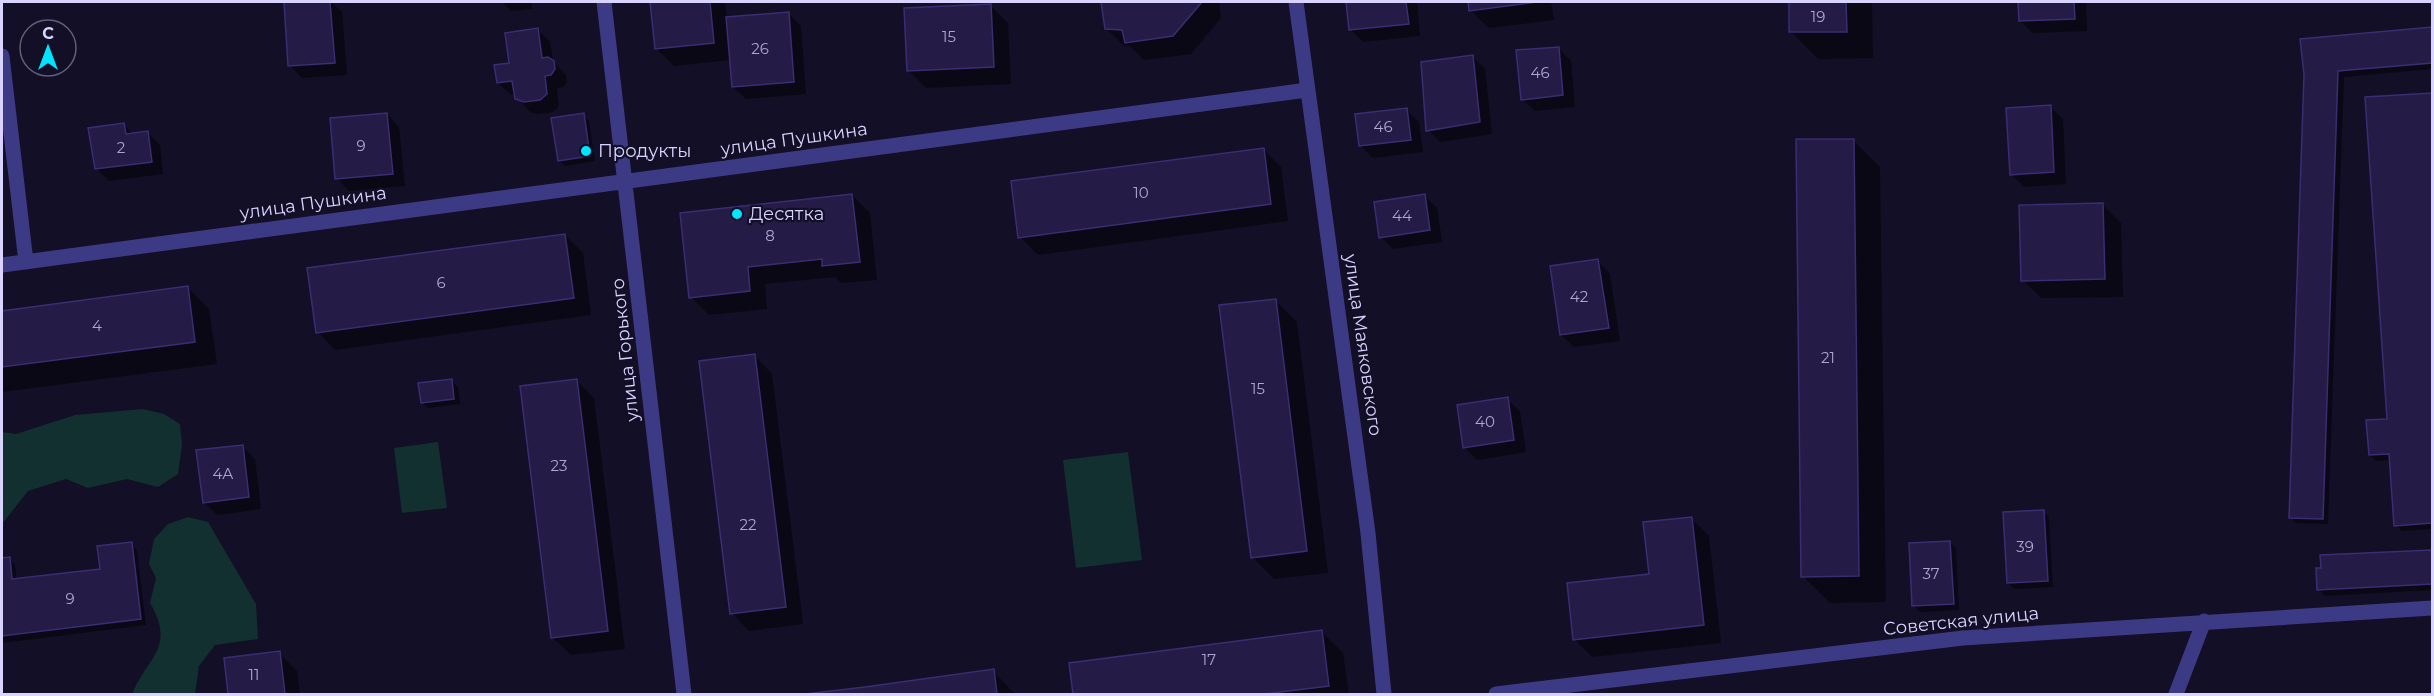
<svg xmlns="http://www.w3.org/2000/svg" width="2434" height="696" font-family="Montserrat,sans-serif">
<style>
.green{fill:#12302f}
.shadow{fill:#0007}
.building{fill:#241b47;stroke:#3b2d73;stroke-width:1.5}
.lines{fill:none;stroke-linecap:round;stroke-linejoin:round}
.minor{stroke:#3d3a85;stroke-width:15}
.tertiary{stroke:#3d3a85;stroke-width:15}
.poi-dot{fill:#00e5ff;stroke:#130f26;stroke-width:2}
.labels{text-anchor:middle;stroke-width:4.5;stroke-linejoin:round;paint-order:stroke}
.number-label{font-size:15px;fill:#aca6d1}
.street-label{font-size:18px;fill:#d9d4ff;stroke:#130f26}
.poi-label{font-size:18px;fill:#d9d4ff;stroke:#130f26;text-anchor:start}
</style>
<rect width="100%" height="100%" fill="#130f26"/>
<path class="green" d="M143 409 164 414 180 424 182 445 178 474 158 487 127 479 88 488 66 479 28 491 2 524V432L16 434 75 415Z
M438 442 447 508 402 513 394 448Z
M1128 452 1142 560 1076 568 1063 460Z
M188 517 208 522 256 604 258 639 215 645 199 666 195 694H132C148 656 176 648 150 603L156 578 149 564 154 539 168 524Z"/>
<path class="shadow" d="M331 2 342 12 347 75 302 78 290 65 285 3Z
M502 2H531L532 9 511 11Z
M652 2H725L727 18 788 13 801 26 806 94 746 99 733 87 731 60 674 66 656 48Z
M1102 2H1219L1221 18 1191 54 1144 60 1131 47 1124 46 1106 28Z
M1347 2H1417L1420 36 1363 42 1350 29Z
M1469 2H1551L1554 20 1489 28 1471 11Z
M1790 2H1872L1873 58 1818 59 1790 31Z
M2020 2H2086L2087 31 2033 33 2020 21Z
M990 5 1008 23 1011 84 926 88 908 70Z
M537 29 550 42 553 62 566 75 567 82 563 87 557 88 559 106 553 112 537 114 529 111 515 94 511 95 498 83Z
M2432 29V69L2344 77 2328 524 2296 523 2290 517 2305 74 2302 40Z
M1558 48 1571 61 1575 107 1535 111 1522 99Z
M1473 57 1485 69 1492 134 1440 142 1428 130Z
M2432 94V529L2402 531 2396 525 2391 460 2376 461 2370 455 2388 420 2366 98Z
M2050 107 2063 119 2066 184 2024 187 2011 174Z
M1407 110 1419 122 1423 152 1373 158 1360 145Z
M387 114 399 127 405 186 349 191 337 178Z
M583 114 589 121 595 161 565 166 559 160Z
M124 125 133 134 147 132 160 145 163 174 109 181 96 168Z
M1853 140 1880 167 1886 602 1830 603 1803 576Z
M1263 149 1281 167 1288 221 1038 255 1020 237Z
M852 195 870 213 877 280 841 283 835 277 765 284 767 309 709 315 691 297Z
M1425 196 1437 208 1442 242 1393 249 1381 237Z
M2103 205 2121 223 2123 297 2041 298 2023 280Z
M565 235 583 253 591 315 335 350 318 332Z
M1598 261 1610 274 1620 341 1574 347 1561 335Z
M187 287 209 309 217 364 2 392V312Z
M1275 300 1297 322 1328 573 1274 579 1252 557Z
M755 356 772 374 803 624 749 631 732 613Z
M451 380 458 387 460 404 428 408 422 402Z
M576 380 594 398 625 649 571 655 553 638Z
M1507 399 1520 411 1526 452 1477 460 1464 447Z
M242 446 255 459 261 509 217 515 204 502Z
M2043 511 2049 518 2053 587 2014 589 2008 583Z
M1691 518 1709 536 1721 643 1592 657 1574 639 1651 575Z
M1950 542 1956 549 1959 610 1920 612 1914 606Z
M131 544 137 550 146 625 2 643V559H9L15 565 17 580 102 570Z
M2432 551V590L2325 596 2319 589 2323 570 2322 557Z
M1321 631 1343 653 1349 694H1075L1071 665Z
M279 653 297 671 300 694H230L225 659Z
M993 671 1015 694H816Z"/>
<path class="building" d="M284 2H330L335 63 288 66Z
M650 2H710L714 43 655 49Z
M1101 2H1202L1173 36 1125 43 1122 30 1105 29Z
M1346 2H1406L1409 24 1349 30Z
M1468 2H1537L1469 11Z
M1789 2H1846L1847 32H1789Z
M2018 2H2074L2075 19 2019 21Z
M991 4 994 67 907 71 904 8Z
M789 12 794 82 732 87 726 17Z
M2432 27V63L2338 71 2323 519 2289 518 2304 74 2300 39Z
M538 28 542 58 548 57 554 61 555 69 551 75 545 76 547 94 540 100 524 102 515 99 512 81 497 83 494 65 509 63 505 33Z
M1559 47 1563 95 1521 100 1516 50Z
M1473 55 1480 122 1426 131 1421 62Z
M2432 93V523L2394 526 2389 454 2369 455 2366 420 2387 419 2365 97Z
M2051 105 2054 172 2010 175 2006 108Z
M1407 108 1411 140 1359 146 1355 114Z
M387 113 393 174 335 179 330 118Z
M584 113 590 156 558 161 551 118Z
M124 123 126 134 148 131 152 162 95 169 88 128Z
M1796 139H1854L1859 576 1801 577Z
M1264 148 1271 204 1018 238 1011 181Z
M852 194 860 262 822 266V259L748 267 750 291 689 298 680 213Z
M1425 194 1430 230 1379 238 1374 202Z
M2103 203 2105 279 2021 281 2019 205Z
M565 234 574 298 316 333 307 268Z
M1598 259 1609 328 1560 335 1550 266Z
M188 286 195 342 2 367V311Z
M1276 299 1307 551 1251 558 1219 305Z
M755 354 786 607 730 614 699 361Z
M452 379 454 399 421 403 418 383Z
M577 379 608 631 551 638 520 386Z
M1508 397 1514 440 1463 448 1457 405Z
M243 445 249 497 203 503 196 450Z
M2044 510 2048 581 2007 583 2003 512Z
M1692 517 1704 625 1573 640 1567 583 1649 574 1643 522Z
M1950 541 1954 604 1912 606 1909 543Z
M132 542 141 619 2 636V558L10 557 12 579 100 569 97 546Z
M2432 550V584L2317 590 2316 568H2321L2320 555Z
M1322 630 1329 686 1264 694H1073L1069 663Z
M280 651 285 694H228L224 658Z
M994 669 997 694H805L865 687Z"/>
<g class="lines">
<path class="minor" d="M604 2 684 694
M2 56 26 262
M2 265 1307 90
M1496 694 1963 638 2432 608
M2176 694 2204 621"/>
<path class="tertiary" d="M1296 2 1368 533 1384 694"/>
</g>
<g class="poi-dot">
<circle cx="586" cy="151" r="6"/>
<circle cx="737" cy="214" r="6"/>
</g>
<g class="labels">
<g class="number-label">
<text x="1818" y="22">19</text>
<text x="949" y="42">15</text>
<text x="760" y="54">26</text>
<text x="1540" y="78">46</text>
<text x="1383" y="132">46</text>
<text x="361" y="151">9</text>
<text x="121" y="153">2</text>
<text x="1141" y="198">10</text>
<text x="1402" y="221">44</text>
<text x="770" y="241">8</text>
<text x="441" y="288">6</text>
<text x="1579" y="302">42</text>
<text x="97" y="331">4</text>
<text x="1828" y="363">21</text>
<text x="1258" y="394">15</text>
<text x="1485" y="427">40</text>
<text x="559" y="471">23</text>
<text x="223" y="479">4А</text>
<text x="748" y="530">22</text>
<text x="2025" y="552">39</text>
<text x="1931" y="579">37</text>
<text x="70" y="604">9</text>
<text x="1209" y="665">17</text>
<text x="254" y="680">11</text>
</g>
<g class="street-label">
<text transform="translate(794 139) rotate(-8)" y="6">улица Пушкина</text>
<text transform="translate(313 203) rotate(-8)" y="6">улица Пушкина</text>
<text transform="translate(1363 345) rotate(82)" y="6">улица Маяковского</text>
<text transform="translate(625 350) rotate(-96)" y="6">улица Горького</text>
<text transform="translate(1961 621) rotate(-6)" y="6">Советская улица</text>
</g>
<g class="poi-label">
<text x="598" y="157">Продукты</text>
<text x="749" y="220">Десятка</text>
</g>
</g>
<rect width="2434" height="696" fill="none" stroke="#d9d4ff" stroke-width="6"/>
<g transform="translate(48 48)"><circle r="28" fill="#130f26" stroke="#625e7d" stroke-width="1.5"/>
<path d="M0-4.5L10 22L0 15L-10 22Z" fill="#00e5ff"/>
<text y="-9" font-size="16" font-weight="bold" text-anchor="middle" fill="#d9d4ff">С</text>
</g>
</svg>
